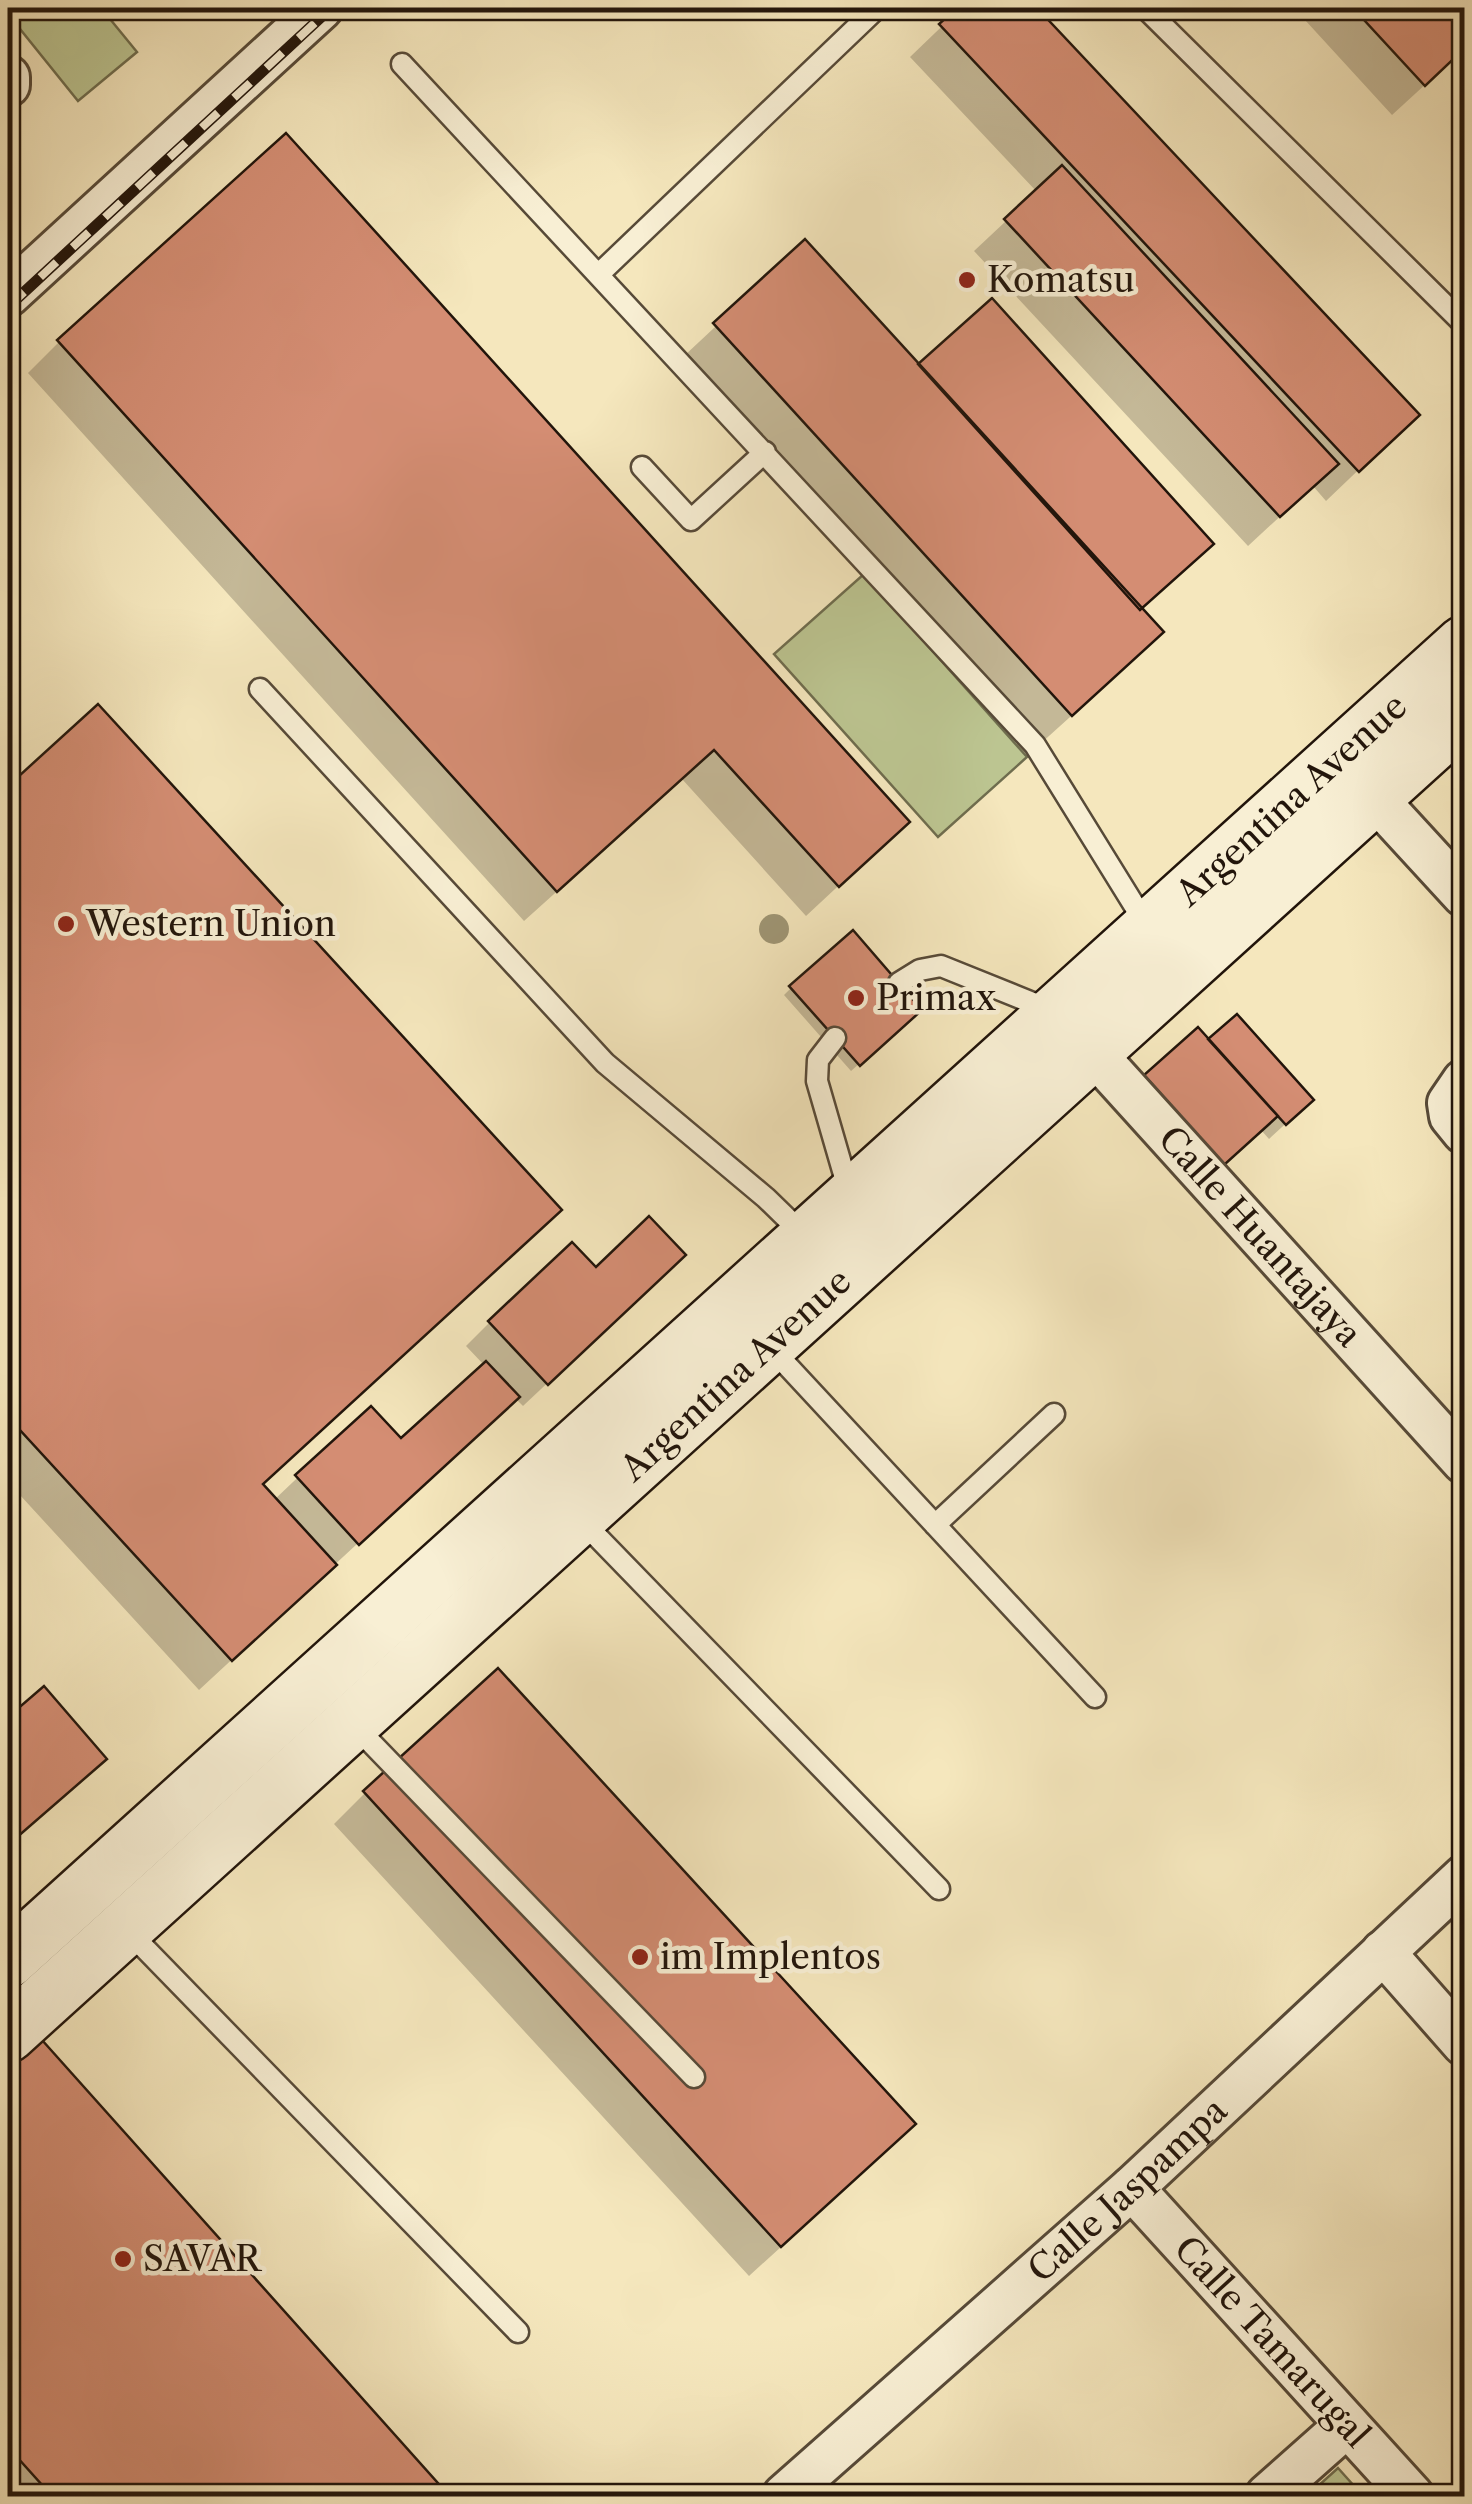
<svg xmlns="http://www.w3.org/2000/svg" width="1472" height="2504" font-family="'Libre Caslon Text',serif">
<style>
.green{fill:#bcc591;stroke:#6f6d4e;stroke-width:2.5}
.shadow{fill:#0003}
.building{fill:#d48d73;stroke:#22150b;stroke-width:2.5}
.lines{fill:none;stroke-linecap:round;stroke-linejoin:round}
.service-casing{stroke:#574a38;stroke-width:25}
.minor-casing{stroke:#574a38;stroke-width:48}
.secondary-casing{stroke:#22150b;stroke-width:60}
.service{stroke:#f8efd4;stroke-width:20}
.minor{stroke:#f8efd4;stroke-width:42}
.secondary{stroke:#f8efd4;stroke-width:55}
.rail-casing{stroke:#22150b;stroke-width:11}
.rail{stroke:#f8efd4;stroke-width:8;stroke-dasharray:22;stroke-linecap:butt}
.tree{fill:#9f9675}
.poi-dot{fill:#8f2418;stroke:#f8efd4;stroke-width:4}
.labels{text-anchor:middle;stroke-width:9;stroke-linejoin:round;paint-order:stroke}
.poi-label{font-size:35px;fill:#22150b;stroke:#f8efd4;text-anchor:start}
.street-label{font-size:35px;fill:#22150b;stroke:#f8efd4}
</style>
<rect width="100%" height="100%" fill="#f5e7bd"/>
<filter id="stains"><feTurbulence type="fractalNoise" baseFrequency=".002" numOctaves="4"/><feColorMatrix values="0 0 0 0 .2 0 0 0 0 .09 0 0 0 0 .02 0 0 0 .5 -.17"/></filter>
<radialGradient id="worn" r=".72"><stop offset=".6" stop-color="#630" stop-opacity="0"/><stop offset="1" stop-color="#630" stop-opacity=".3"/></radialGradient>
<path class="green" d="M8 8H101L137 52 78 101 8 14Z
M864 574 1027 757 938 837 774 654Z
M1338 2468 1363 2496H1307Z"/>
<path class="shadow" d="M961 8H1034L1416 415 1326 501 1313 486 1248 546 974 251 1037 192 910 57Z
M1294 8H1464V49L1392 115Z
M805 243 918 367 1210 544 1138 612 1130 663 1039 745 684 356Z
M59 342 907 822 806 916 682 779 524 921 28 373Z
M98 707 261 1486 274 1500 370 1409 401 1442 484 1365 466 1346 490 1322 596 1270 659 1278 523 1406 515 1398 199 1690 8 1482V790Z
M791 988 912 1017 851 1071 784 995Z
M1209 1042 1294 1116 1269 1139 1261 1130 1198 1187 1122 1101 1146 1077Z
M43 1690 80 1782 8 1845V1721Z
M365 1793 882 2155 749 2276 334 1824Z
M42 2044 442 2491 436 2496H8V2075Z"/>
<path class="building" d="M957 8H1037L1420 415 1359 472 939 24Z
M1353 8H1464V49L1425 86Z
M286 133 910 822 839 887 714 750 557 892 57 340Z
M1062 165 1339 464 1280 517 1004 219Z
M805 239 1164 632 1072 716 713 323Z
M992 298 1214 544 1140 610 918 364Z
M98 704 562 1210 263 1484 337 1565 232 1661 8 1417V786Z
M853 930 922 1010 860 1066 789 986Z
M1237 1014 1314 1100 1286 1125 1208 1039Z
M1198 1027 1278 1116 1224 1165 1144 1075Z
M649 1216 686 1255 548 1385 488 1321 572 1242 596 1267Z
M486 1361 520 1397 359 1545 295 1475 371 1406 401 1438Z
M498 1668 916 2124 781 2247 363 1791Z
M44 1686 107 1759 8 1845V1717Z
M42 2040 445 2491 375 2496H52L8 2447V2071Z"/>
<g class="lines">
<defs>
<path id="service" d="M1145 8 1464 324
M402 64 1035 745 1147 926
M599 274 877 8
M642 467 691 520 765 452
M260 689 605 1063 766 1198 804 1235
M899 983 920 970 941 966 1050 1010
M835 1038 818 1060 817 1081 850 1195
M770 1347 1095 1697
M580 1519 939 1889
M935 1525 1054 1414
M353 1724 694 2077
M126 1929 518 2332"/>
<g id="minor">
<path d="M8 77V85"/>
<path d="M8 295 321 8"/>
<path d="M1374 797 1464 895"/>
<path id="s1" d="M1072 1029 1464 1462"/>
<path d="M1464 1081 1449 1103 1451 1116 1464 1132"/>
<path d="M1383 1952 1464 2044"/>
<path id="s2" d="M1132 2188 1412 2496"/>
<path id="s3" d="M784 2496 1132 2188 1464 1877"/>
<path d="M1267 2496 1347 2425"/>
</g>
<g id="secondary">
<path id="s4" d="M8 1960 1464 644"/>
<path id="s5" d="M8 2034 1464 715"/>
</g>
</defs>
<use href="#service" class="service-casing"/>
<use href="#minor" class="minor-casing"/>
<use href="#secondary" class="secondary-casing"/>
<use href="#service" class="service"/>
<use href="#minor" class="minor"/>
<use href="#secondary" class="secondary"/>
<defs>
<path id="rail" d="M8 307 331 8"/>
</defs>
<use href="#rail" class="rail-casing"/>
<use href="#rail" class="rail"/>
</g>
<circle class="tree" cx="774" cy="929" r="15"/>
<g class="poi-dot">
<circle cx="967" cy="280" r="10"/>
<circle cx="66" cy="924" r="10"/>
<circle cx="856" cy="998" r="10"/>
<circle cx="640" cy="1957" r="10"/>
<circle cx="123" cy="2259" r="10"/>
</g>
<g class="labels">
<g class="poi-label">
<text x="987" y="292">Komatsu</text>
<text x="86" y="936">Western Union</text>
<text x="876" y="1010">Primax</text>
<text x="660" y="1969">im Implentos</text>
<text x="143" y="2271">SAVAR</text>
</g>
<g class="street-label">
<text dy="12" stroke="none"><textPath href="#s4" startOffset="1730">Argentina Avenue</textPath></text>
<text dy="12" stroke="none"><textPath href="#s1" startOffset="280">Calle Huantajaya</textPath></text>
<text dy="12" stroke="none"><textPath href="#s5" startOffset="982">Argentina Avenue</textPath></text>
<text dy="12" stroke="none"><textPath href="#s3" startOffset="460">Calle Jaspampa</textPath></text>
<text dy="12" stroke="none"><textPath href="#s2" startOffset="208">Calle Tamarugal</textPath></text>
</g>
</g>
<rect width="1472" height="2504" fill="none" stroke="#f5e7bd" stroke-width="40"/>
<rect x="10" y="10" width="1452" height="2484" fill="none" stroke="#22150b" stroke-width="5"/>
<rect x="20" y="20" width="1432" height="2464" fill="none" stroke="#22150b" stroke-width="2.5"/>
<rect width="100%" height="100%" filter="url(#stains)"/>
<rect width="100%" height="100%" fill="url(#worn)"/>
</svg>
